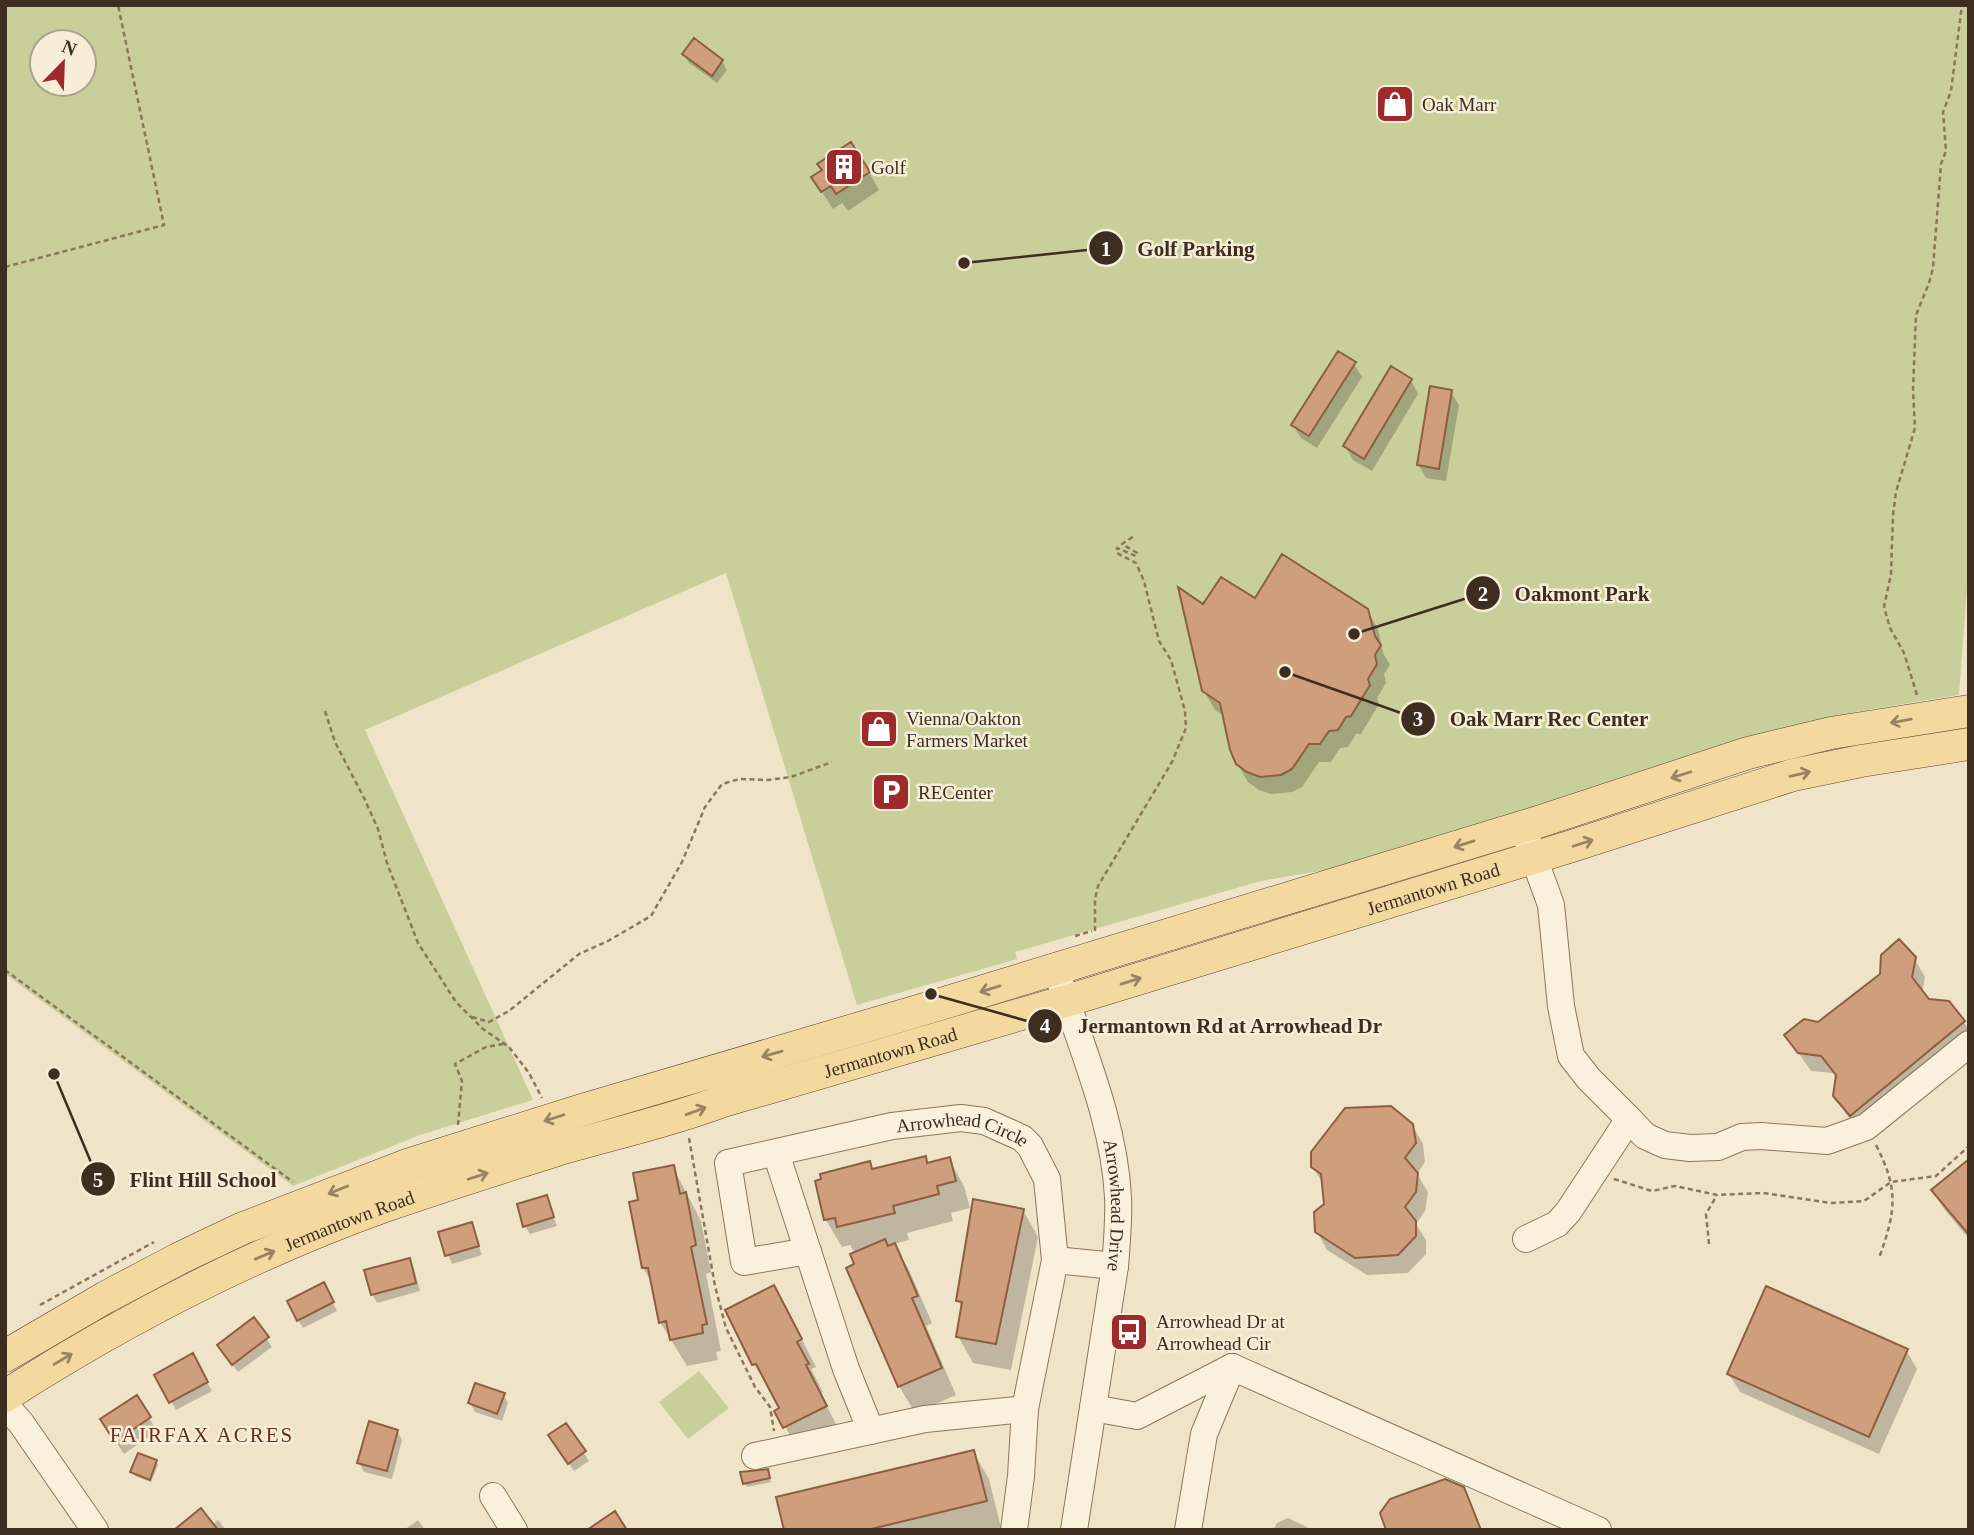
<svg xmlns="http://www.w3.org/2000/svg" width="1974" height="1535" font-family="Georgia,serif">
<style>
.green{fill:#c9cf9b;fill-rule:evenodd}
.shadow{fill:#0003}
.building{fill:#cf9f7d;stroke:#8d5f41;stroke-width:2}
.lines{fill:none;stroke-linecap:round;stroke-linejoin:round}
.minor-casing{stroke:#8d765c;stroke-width:28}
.major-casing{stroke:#5b4430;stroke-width:33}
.path{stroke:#8d765c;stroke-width:2.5;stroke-dasharray:5 3.5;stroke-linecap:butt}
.minor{stroke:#faf1dc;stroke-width:26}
.major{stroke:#f3d9a0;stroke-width:32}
.oneway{stroke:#988460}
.labels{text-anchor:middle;stroke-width:5;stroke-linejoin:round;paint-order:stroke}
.poi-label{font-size:19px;fill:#3d2e20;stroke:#f7eed8;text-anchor:start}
.street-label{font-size:19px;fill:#3d2e20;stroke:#f7eed8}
.neighbourhood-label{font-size:21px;letter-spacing:2px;fill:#6b2e1e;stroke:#f7eed8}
.leader{fill:none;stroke:#3d2e20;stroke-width:2.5}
.callout-dot{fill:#3d2e20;stroke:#f7eed8;stroke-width:2.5}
.mark-label{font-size:21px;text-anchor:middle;font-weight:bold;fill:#fff}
.callout-label{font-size:21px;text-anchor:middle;font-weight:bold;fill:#3d2e20;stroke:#f7eed8;stroke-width:5;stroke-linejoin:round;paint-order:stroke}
</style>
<rect width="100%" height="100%" fill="#f0e4c8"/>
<path class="green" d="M5 5H1969V561L1959 695 1860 711 1750 737 1354 865 1261 881 1015 952 1017 959 857 1005 726 573 365 730 533 1100 420 1135 293 1186 5 974ZM42 42H84V84H42Z
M699 1371 729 1408 688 1439 659 1402Z"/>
<path class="shadow" d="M684 54 722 61 727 70 717 83 689 63Z
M869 172 879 190 848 211 842 203 833 209 813 178Z
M1354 364 1362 377 1317 448 1301 438 1293 425Z
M1411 380 1418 394 1372 471 1353 460 1345 446Z
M1451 392 1459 405 1446 481 1426 478 1418 464Z
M1255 601 1367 610 1378 629 1383 653 1390 665 1384 674 1386 683 1377 698 1379 704 1361 734H1356L1348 747 1340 748 1331 762H1319L1302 787 1292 792 1271 794 1259 790 1248 782 1237 763 1224 716 1215 710 1204 691V606Z
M1914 958 1925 977 1922 993 1928 1000 1964 1022 1969 1030V1044L1862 1133 1846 1114 1835 1095 1837 1079 1833 1073 1811 1071 1786 1035 1819 1023Z
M1412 1125 1423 1144 1425 1162 1417 1174 1428 1192 1425 1211 1416 1224 1426 1240V1254L1408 1273 1367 1275 1327 1250 1317 1231 1326 1205 1324 1186 1313 1167Z
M925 1158 928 1164 949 1159 964 1186 970 1208 951 1213 953 1221 907 1233 909 1240 894 1244 910 1272 932 1323 926 1326 956 1395 915 1413 899 1386 856 1265 855 1254 850 1245 842 1247 826 1220 817 1182 869 1163 874 1171Z
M1969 1161V1239L1944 1209 1933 1191Z
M673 1167 701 1221 711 1272 706 1274 721 1351 716 1352 718 1360 687 1366 660 1322 653 1284 643 1268 640 1201Z
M546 1197 557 1226 530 1234 525 1226Z
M1023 1210 1038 1237 1011 1370 973 1363 958 1336 963 1309 958 1300Z
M471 1224 482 1255 452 1264 440 1234Z
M409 1260 414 1268 420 1291 377 1303 372 1294Z
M328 1293 337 1311 303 1328 298 1320Z
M789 1314 816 1367 811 1369 823 1392 820 1393 841 1434 800 1454 777 1411 781 1409 771 1390 770 1391 754 1364Z
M254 1320 272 1347 238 1372 224 1354Z
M1906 1350 1917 1369 1879 1454 1740 1392 1729 1374Z
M192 1356 212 1391 176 1410 156 1375Z
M503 1394 508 1403 502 1421 475 1412 470 1403Z
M149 1418 157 1431 124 1454 110 1433Z
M566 1425 589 1461 574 1471 556 1444Z
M397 1431 402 1440 392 1479 364 1472 359 1463Z
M973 1452 989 1479 1001 1528 786 1530Z
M156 1461 158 1465 151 1482 135 1476 132 1472Z
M769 1475 771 1482 747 1487 745 1483Z
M1288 1518 1313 1530H1273L1277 1523Z
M218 1520 226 1530H185L212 1525Z
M418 1520 425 1530H404Z"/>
<path class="building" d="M694 38 723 60 712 76 682 54Z
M851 142 870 172 836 194 831 186 821 192 811 177 822 170 817 164Z
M1338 351 1356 362 1309 436 1291 425Z
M1391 366 1412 379 1364 459 1343 446Z
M1430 386 1452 390 1439 469 1417 465Z
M1282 554 1368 609 1375 636 1381 645 1375 655 1377 664 1368 679 1370 685 1351 716 1346 717 1338 730 1329 731 1320 744H1309L1292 769 1281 775 1260 777 1247 772 1236 764 1230 750 1220 703 1202 691 1178 587 1203 604 1221 577 1255 598Z
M1899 939 1916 957 1912 977 1929 999 1949 1001 1965 1021 1850 1116 1833 1096 1836 1075 1821 1056 1798 1053 1784 1035 1804 1019 1818 1022 1880 974 1881 955Z
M1391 1106 1413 1124 1416 1143 1405 1158 1418 1173 1416 1192 1405 1207 1416 1221V1236L1398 1255 1355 1258 1315 1232 1314 1212 1324 1204 1321 1174 1311 1167V1152L1345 1108Z
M926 1156 927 1163 950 1157 956 1181 937 1186 939 1194 893 1206 895 1213 837 1227 835 1218 824 1220 815 1181 821 1179 820 1174 870 1161 872 1169Z
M1969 1159V1235L1931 1190Z
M674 1165 680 1194 686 1192 696 1245 691 1247 707 1324 702 1325 703 1333 670 1340 666 1321 659 1323 648 1268H642L629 1202 638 1200 633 1173Z
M547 1195 554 1217 523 1227 517 1204Z
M973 1199 1024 1209 996 1344 956 1337 962 1302 956 1301Z
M472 1222 479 1246 445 1256 438 1232Z
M885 1239 888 1246 895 1243 918 1296 912 1298 942 1368 898 1387 846 1268 854 1264 850 1254Z
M410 1258 416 1283 371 1295 364 1270Z
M324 1282 334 1302 297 1321 287 1301Z
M774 1285 802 1339 797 1342 809 1364 806 1365 827 1406 783 1428 774 1411 779 1408 756 1364 752 1365 725 1310Z
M1766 1286 1908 1349 1869 1437 1727 1374Z
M254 1317 269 1337 232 1365 217 1345Z
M193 1353 208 1382 169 1403 154 1375Z
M475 1383 505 1393 497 1414 468 1403Z
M137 1395 151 1417 115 1442 100 1419Z
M369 1421 398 1430 387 1471 357 1463Z
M566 1423 586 1451 568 1464 548 1435Z
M974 1450 987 1501 867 1530H784L776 1497Z
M138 1453 157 1460 150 1480 130 1472Z
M768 1469 770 1478 743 1484 740 1472Z
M1445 1479 1464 1487 1481 1530H1386L1380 1513 1390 1499Z
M201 1508 218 1530H174Z
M615 1511 627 1530H587Z"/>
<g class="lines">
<defs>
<g id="minor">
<path id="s1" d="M1056 969C1079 1043 1114 1118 1118 1197 1119 1220 1117 1243 1115 1266L1074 1530"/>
<path d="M1629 1119 1645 1136 1665 1145 1690 1148 1718 1147 1742 1137 1761 1136 1827 1141 1866 1127 1969 1044"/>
<path d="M776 1153 846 1369 871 1431"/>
<path d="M1526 1239 1557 1224 1568 1212 1629 1119 1589 1079 1571 1056 1561 1006 1551 905 1527 839"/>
<path id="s2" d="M808 1251 744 1262 728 1163 892 1126 961 1118 984 1121 1022 1138 1030 1146 1047 1179 1055 1260 1025 1409 1021 1476 1014 1530"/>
<path d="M1055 1260 1115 1266"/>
<path d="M1232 1367 1598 1530"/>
<path d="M5 1405 21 1423 95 1530"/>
<path d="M1093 1408 1137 1416 1232 1367"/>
<path d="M755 1456 925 1419 1025 1409"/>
<path d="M493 1496 514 1530"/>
<path d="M1188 1530 1204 1434 1232 1367"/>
</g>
<g id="major">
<path d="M5 1356 106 1297 178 1259 241 1229 410 1164 582 1110 921 1010 1318 889 1538 822 1748 753 1831 733 1969 711"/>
<path id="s3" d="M5 1396C125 1319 251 1254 385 1206 442 1186 500 1168 557 1150 611 1134 667 1122 720 1102L1066 1001 1572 846 1793 775 1861 761 1969 744"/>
</g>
</defs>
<use href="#minor" class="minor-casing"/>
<use href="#major" class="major-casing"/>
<path class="path" d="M5 267 164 225 118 5
M1917 695 1904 653 1890 628 1884 607 1891 574 1893 515 1896 492 1915 428 1913 390 1916 315 1929 283 1933 268 1941 164 1946 151 1943 112 1951 91 1962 5
M325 711 335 742 364 798 378 829 387 863 418 943 456 1002 483 1029 509 1047 529 1073 542 1098
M1095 931V899L1098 886 1172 762 1186 728 1185 711 1171 660 1159 641 1144 581 1136 563 1117 553V548L1136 556 1137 553 1122 544 1134 536
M1075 936 1092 931
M5 970 293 1182
M472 1017 489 1022 509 1011 579 954 608 941 651 916 682 862 705 807 722 784 739 779 768 780 791 777 832 762
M5 1031H6
M458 1125 462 1081 455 1064 486 1047 503 1044
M689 1138 715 1286 726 1328 755 1387 770 1407 774 1431
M1876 1145C1899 1190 1896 1211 1879 1258
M1614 1179 1652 1191 1675 1186 1717 1195 1763 1193 1831 1203 1864 1201 1891 1182 1936 1176 1969 1146
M1709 1244 1706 1214 1717 1195
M40 1305 154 1242"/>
<use href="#minor" class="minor"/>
<use href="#major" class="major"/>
</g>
<defs><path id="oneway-shaft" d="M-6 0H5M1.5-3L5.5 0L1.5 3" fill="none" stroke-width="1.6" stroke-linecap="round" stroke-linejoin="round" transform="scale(1.75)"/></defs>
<g class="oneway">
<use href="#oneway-shaft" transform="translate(1901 721) rotate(170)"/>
<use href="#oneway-shaft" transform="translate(1800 774) rotate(-13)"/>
<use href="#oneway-shaft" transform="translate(1681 775) rotate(162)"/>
<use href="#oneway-shaft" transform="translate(1583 843) rotate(-18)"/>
<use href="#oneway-shaft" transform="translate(1464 844) rotate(163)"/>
<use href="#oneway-shaft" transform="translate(1131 981) rotate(-17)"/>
<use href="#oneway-shaft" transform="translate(990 989) rotate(163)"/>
<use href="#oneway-shaft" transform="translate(772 1054) rotate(164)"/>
<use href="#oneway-shaft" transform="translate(696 1111) rotate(-20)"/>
<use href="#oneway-shaft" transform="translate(554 1118) rotate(162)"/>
<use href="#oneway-shaft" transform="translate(478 1176) rotate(-18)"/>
<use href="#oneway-shaft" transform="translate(338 1190) rotate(158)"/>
<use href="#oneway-shaft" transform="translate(265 1255) rotate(-23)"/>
<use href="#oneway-shaft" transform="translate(63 1359) rotate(-31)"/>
</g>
<defs>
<symbol id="shop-square" viewBox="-11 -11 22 22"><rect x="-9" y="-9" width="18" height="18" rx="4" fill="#9e2a2b" stroke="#f7eed8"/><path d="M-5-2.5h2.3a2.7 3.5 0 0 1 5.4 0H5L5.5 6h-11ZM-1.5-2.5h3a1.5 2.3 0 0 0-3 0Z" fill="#fff"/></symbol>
<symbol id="building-square" viewBox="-11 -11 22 22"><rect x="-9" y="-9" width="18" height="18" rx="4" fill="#9e2a2b" stroke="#f7eed8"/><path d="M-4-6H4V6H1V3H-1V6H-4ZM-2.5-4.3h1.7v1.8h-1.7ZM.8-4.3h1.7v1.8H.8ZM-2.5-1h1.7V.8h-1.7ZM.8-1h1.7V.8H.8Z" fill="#fff"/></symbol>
<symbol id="parking-square" viewBox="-11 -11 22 22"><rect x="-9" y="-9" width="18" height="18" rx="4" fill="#9e2a2b" stroke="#f7eed8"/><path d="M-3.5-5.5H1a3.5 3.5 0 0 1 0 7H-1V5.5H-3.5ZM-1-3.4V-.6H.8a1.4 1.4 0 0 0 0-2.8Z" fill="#fff"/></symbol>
<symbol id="bus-square" viewBox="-11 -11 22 22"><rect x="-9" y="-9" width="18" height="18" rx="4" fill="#9e2a2b" stroke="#f7eed8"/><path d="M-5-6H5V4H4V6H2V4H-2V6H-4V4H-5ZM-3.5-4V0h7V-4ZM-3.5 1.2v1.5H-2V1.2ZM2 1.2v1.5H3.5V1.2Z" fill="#fff"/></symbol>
</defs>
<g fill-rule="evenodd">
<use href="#shop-square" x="1373" y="82" width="44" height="44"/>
<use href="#building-square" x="822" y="145" width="44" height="44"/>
<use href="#shop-square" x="857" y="707" width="44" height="44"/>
<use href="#parking-square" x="869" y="770" width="44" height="44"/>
<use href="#bus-square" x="1107" y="1310" width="44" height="44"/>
</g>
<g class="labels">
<g class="poi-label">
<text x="1422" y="111">Oak Marr</text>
<text x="871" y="174">Golf</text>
<text x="906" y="725">Vienna/Oakton<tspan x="906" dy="22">Farmers Market</tspan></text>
<text x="918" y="799">RECenter</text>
<text x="1156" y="1328">Arrowhead Dr at<tspan x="1156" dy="22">Arrowhead Cir</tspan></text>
</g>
<g class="street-label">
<text dy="7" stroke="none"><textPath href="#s3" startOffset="1521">Jermantown Road</textPath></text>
<text dy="7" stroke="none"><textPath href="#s3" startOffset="954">Jermantown Road</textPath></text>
<text dy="7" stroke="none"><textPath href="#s2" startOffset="406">Arrowhead Circle</textPath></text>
<text dy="7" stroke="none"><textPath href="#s1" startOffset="245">Arrowhead Drive</textPath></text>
<text dy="7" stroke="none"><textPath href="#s3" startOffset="387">Jermantown Road</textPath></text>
</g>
<g class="neighbourhood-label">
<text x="202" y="1442">FAIRFAX ACRES</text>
</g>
</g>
<path class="leader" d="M964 263L1106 248M1354 634L1483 593M1285 672L1418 719M931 994L1045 1026M54 1074L98 1179"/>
<g class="callout-dot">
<circle cx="964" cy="263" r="7"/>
<circle cx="1354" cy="634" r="7"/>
<circle cx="1285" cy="672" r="7"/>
<circle cx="931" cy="994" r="7"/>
<circle cx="54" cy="1074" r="7"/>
<circle cx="1106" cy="248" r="18"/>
<circle cx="1483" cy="593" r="18"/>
<circle cx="1418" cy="719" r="18"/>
<circle cx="1045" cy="1026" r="18"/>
<circle cx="98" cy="1179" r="18"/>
</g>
<g class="mark-label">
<text x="1106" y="256">1</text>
<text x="1483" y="601">2</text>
<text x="1418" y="726">3</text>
<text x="1045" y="1033">4</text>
<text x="98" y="1187">5</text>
</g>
<g class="callout-label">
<text x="1196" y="256">Golf Parking</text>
<text x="1582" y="601">Oakmont Park</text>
<text x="1549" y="726">Oak Marr Rec Center</text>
<text x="1230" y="1033">Jermantown Rd at Arrowhead Dr</text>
<text x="203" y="1187">Flint Hill School</text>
</g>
<rect width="1974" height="1535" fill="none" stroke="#3d2e20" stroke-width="14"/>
<g transform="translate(63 63) rotate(23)"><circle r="33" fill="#f7eed8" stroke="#ada18e" stroke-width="2"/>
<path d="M0-5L12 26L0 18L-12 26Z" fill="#9e2a2b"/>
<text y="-10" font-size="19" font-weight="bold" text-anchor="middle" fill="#3d2e20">N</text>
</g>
</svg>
